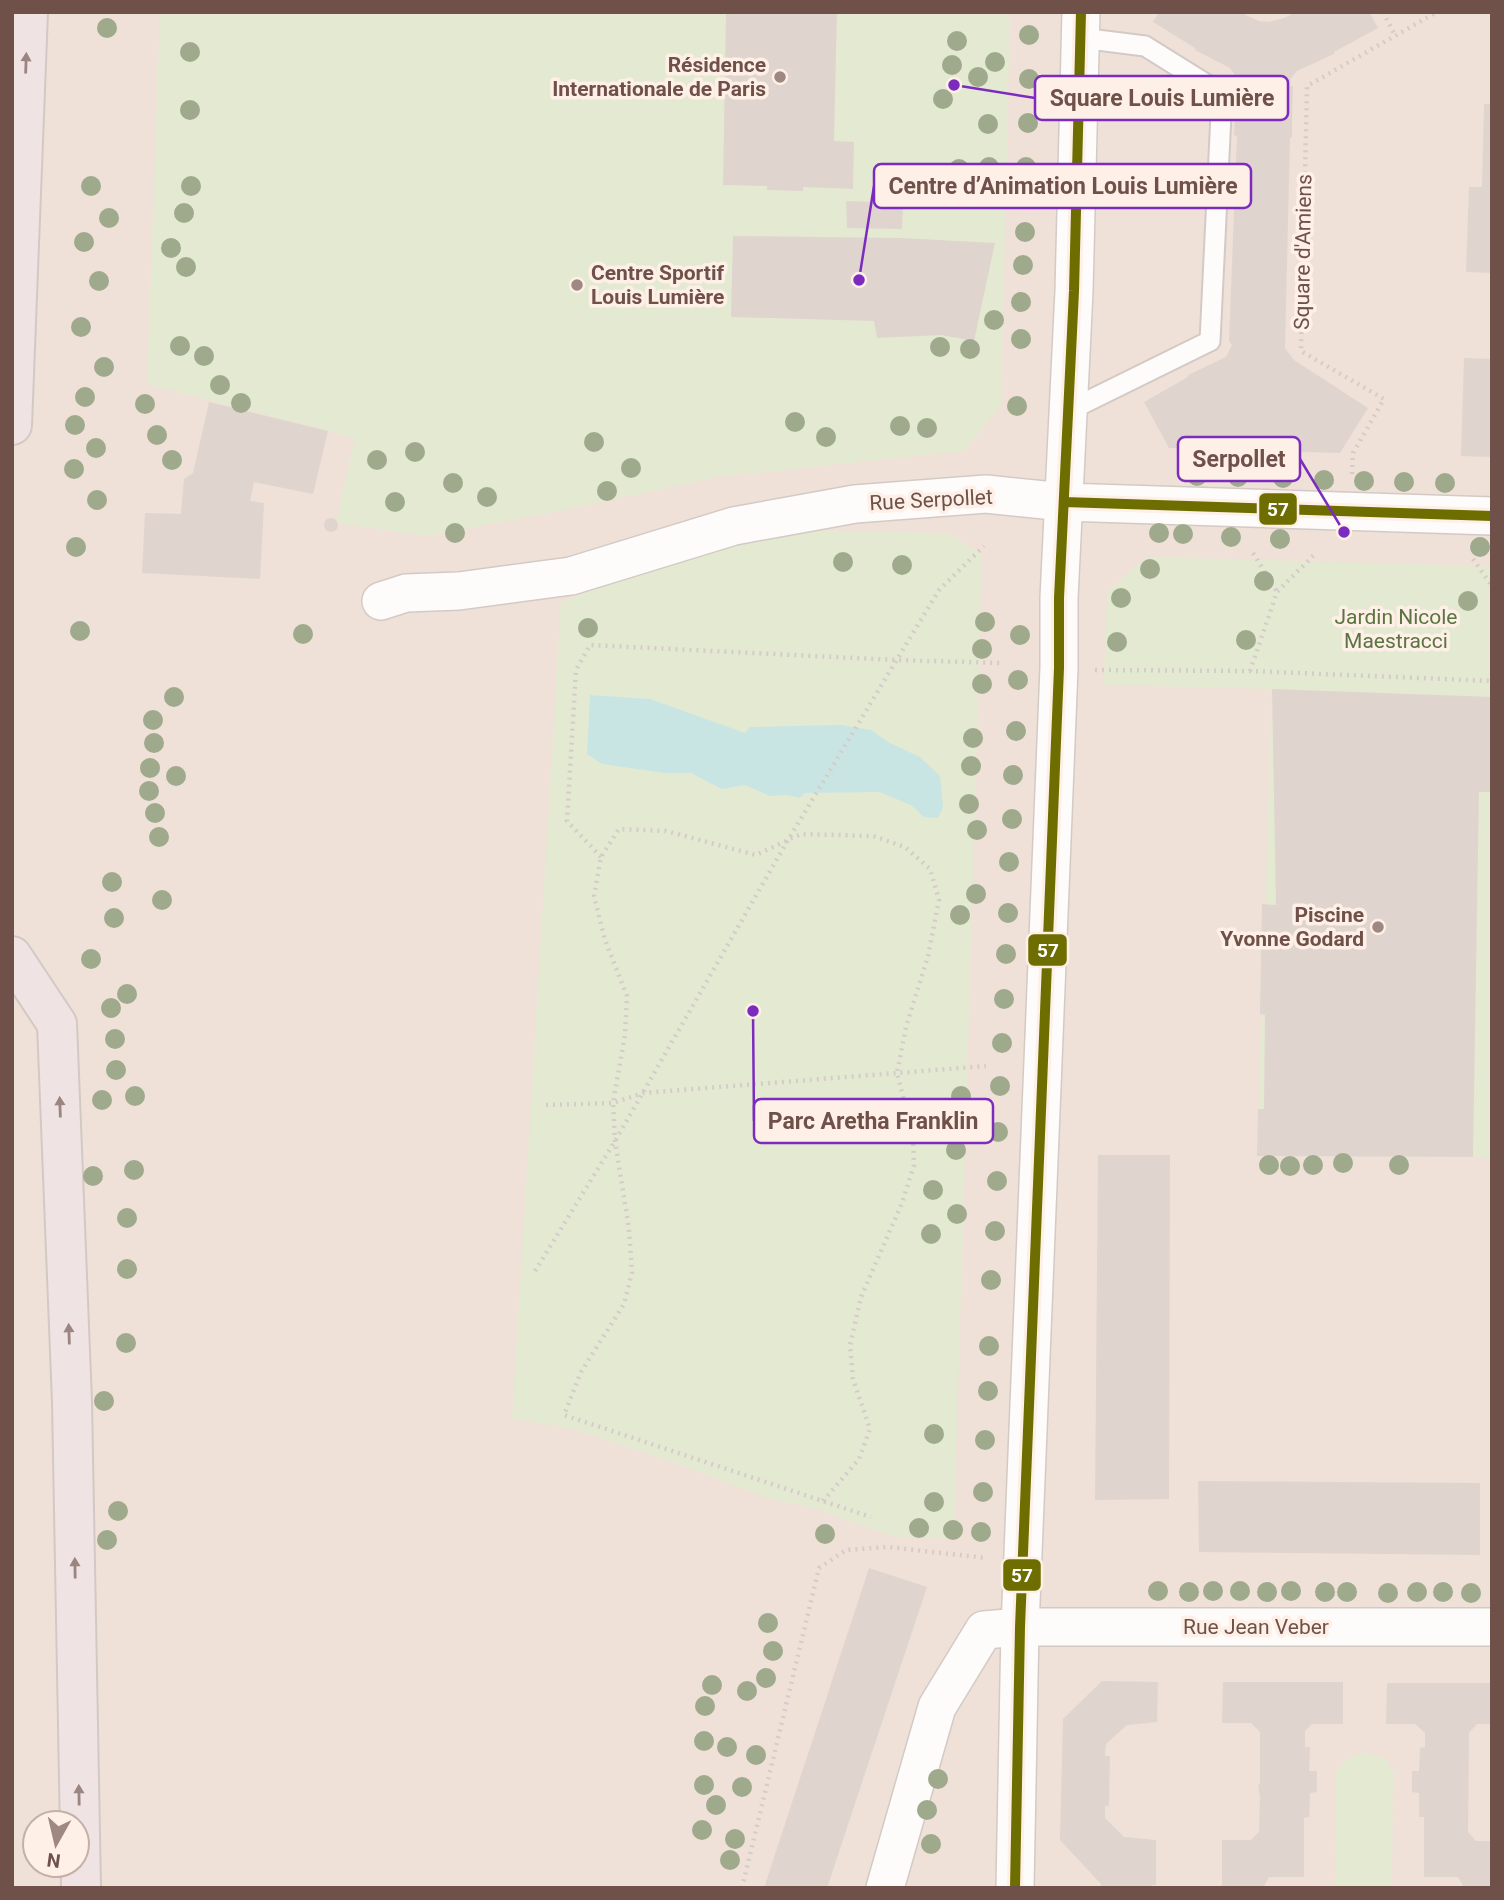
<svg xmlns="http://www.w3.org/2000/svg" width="1504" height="1900" font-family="Roboto,sans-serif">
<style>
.residential{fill:#efe1d7;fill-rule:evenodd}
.green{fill:#e4e9d2}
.water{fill:#c9e5e3}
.building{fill:#e0d4cf}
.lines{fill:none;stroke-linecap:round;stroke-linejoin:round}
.lane-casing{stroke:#d3cac5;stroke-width:23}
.street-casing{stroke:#d3cac5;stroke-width:40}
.highway-casing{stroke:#d3c9c4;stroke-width:42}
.path{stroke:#d5ccc9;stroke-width:4.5;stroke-dasharray:2 5;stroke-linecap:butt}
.lane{stroke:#fdfcfb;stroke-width:19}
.street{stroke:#fdfcfb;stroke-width:37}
.highway{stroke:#efe4e3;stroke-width:38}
.bus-1-casing{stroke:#fef0e6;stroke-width:16}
.bus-1{stroke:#6e6e00;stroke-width:10}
.tree{fill:#9faa8c}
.oneway{fill:#9c8480}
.poi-dot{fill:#9e8881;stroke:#fef0e6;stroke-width:2.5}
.labels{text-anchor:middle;stroke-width:7;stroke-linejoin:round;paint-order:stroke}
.poi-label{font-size:21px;font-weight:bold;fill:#6f514a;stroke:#fef0e6;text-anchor:end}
.street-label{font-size:21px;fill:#6f514a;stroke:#fef0e6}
.park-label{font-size:21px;fill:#5a7442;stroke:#fef0e6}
.leader{fill:none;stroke:#7b2cbf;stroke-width:2.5}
.callout-dot{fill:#7b2cbf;stroke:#fef0e6;stroke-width:2.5}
.callout{fill:#fef0e6;stroke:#7b2cbf;stroke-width:2.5}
.callout-label{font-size:23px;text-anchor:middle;font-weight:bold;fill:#6f514a}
.line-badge{stroke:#fef0e6;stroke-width:2.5}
.badge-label{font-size:19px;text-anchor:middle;font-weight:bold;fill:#fff}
</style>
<rect width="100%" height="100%" fill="#f4ede7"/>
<path class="residential" d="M12 12H1492V1888H12ZM35 1823H77V1865H35Z"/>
<path class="green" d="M160 12H1010L1001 405 964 451 717 477 574 508 428 536 336 523 355 438 147 384Z
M795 530 949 533 982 555 954 1538 894 1537 817 1509 771 1499 664 1459 569 1428 512 1419 561 602 648 568Z
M1147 557 1492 566V1157L1257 1156 1272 689 1104 685 1107 592Z
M1365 1752 1385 1759 1393 1770 1392 1888H1335L1336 1771 1351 1756Z"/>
<path class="water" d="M590 695 650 699 745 733 750 727 841 725 871 730 890 743 920 757 940 776 943 807 938 818 924 817 911 805 879 792 804 793 800 798 787 795 770 796 745 785 722 789 691 773H665L602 764 587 754Z"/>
<path class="building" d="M726 12H837L834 141 854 142 853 189 803 187V191L767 190V186L723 185Z
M1159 12H1239L1259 21 1269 22 1284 18 1296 12H1369L1378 28 1334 52V54L1297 71 1291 78 1290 86H1293L1292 118V137L1290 138 1285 348 1294 360 1368 408 1340 453 1169 448 1144 402 1188 377V375L1226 357 1232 345 1229 341 1237 136 1234 135 1236 85 1238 84V79L1230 68 1195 50V48L1153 22Z
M1484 104H1492V273L1466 272 1469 187H1482Z
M846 201 903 203 902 229 847 228Z
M733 236 901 238 995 243 974 341 941 335 877 338 874 321 731 317Z
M1464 358 1492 359V457L1461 456Z
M209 402 328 431 313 494 254 482 250 501 264 503 260 579 142 573 145 513 181 514 184 479 193 473Z
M324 525a7 7 0 1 1 14 0a7 7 0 1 1-14 0Z
M1272 689 1492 697V792H1479L1473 1157 1257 1156 1258 1109H1264L1265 1015 1260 1014 1262 904 1276 905Z
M1098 1155H1170L1169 1499 1095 1500Z
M1198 1481 1480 1483V1555L1199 1552Z
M869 1568 927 1587 827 1888H764Z
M1102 1681 1158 1682 1157 1722 1127 1725 1106 1744 1105 1756H1110L1109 1806H1105V1818L1124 1837 1156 1840V1885H1152V1888H1101V1884L1060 1840 1063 1719Z
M1223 1682H1343V1724H1312L1305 1731V1747H1310L1309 1771H1317V1792L1310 1793 1309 1817 1304 1818V1877H1269L1263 1888H1222V1840H1251L1259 1832 1260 1797 1258 1785 1260 1784V1732L1251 1723H1222Z
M1387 1683H1492V1724H1477L1469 1733 1468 1832 1476 1841H1492V1888H1464L1458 1877H1424V1817H1419V1793L1412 1792V1771H1419L1420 1748 1425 1747V1733L1415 1724H1386Z"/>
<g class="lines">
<defs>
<path id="lane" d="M1068 411 1210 341 1222 94 1145 46 1081 38"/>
<path id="street" d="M381 601 406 593 459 591 571 576 734 526 855 504 986 494 1064 502 1492 516
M885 1888 937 1707 984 1630 1020 1627H1492
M1015 1888 1020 1627 1059 668V598L1074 291 1081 12"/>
<path id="highway" d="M12 425 28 12
M12 956 57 1024 72 1402 81 1888"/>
</defs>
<use href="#lane" class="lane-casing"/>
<use href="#street" class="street-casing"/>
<use href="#highway" class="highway-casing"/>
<path class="path" d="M1383 12 1395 35
M1352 474 1353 453 1384 399 1301 351 1307 86 1437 12
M1253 553 1277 592
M1473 559 1492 586
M1095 670 1250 671 1492 681
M1250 671 1277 592 1314 555
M601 857 567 821 576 670 590 645 896 660 1002 663
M546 1105 613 1103 643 1093 986 1066
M535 1271 615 1141 788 840 939 590 984 546
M823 1501 859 1459 870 1429 853 1379 850 1345 861 1297 902 1203 914 1165 913 1136 897 1073 906 1027 928 956 939 900 930 869 905 847 873 836 801 834 756 855 666 831 619 829 601 857 594 896 605 940 627 996 625 1035 613 1103 615 1141 629 1229 632 1273 624 1304 581 1372 564 1415 871 1517
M742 1888 819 1568 846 1550 888 1547 986 1558"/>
<use href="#lane" class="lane"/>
<use href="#street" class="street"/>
<use href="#highway" class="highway"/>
<defs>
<path id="bus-1" d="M1064 502 1492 516
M1015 1888 1020 1627 1059 668V598L1074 291 1081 12"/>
</defs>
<use href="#bus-1" class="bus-1-casing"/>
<use href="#bus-1" class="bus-1"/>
</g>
<g class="tree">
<circle cx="107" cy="28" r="10"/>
<circle cx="1029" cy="35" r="10"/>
<circle cx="957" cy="41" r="10"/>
<circle cx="190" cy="52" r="10"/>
<circle cx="995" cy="62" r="10"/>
<circle cx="952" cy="65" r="10"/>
<circle cx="978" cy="77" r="10"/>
<circle cx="1029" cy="79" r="10"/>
<circle cx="943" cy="99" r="10"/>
<circle cx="190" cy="110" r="10"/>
<circle cx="1028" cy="123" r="10"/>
<circle cx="988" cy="124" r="10"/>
<circle cx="989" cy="167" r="10"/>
<circle cx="1026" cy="167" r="10"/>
<circle cx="959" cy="169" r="10"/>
<circle cx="91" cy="186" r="10"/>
<circle cx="191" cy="186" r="10"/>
<circle cx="184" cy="213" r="10"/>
<circle cx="109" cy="218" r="10"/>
<circle cx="1025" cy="232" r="10"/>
<circle cx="84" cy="242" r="10"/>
<circle cx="171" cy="248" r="10"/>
<circle cx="1023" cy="265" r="10"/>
<circle cx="186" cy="267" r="10"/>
<circle cx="99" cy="281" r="10"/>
<circle cx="1021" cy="302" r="10"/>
<circle cx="994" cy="320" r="10"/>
<circle cx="81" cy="327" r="10"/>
<circle cx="1021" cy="339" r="10"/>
<circle cx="180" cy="346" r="10"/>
<circle cx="940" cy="347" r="10"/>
<circle cx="970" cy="349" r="10"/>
<circle cx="204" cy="356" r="10"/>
<circle cx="104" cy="367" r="10"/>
<circle cx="220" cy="385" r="10"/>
<circle cx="85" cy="397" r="10"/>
<circle cx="241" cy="403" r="10"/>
<circle cx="145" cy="404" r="10"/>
<circle cx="1017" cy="406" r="10"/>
<circle cx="795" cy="422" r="10"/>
<circle cx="75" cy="425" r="10"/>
<circle cx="900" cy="426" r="10"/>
<circle cx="927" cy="428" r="10"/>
<circle cx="157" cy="435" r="10"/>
<circle cx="826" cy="437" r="10"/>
<circle cx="594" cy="442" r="10"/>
<circle cx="96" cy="448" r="10"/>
<circle cx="415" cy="452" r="10"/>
<circle cx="172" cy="460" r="10"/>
<circle cx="377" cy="460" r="10"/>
<circle cx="631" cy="468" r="10"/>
<circle cx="74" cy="469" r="10"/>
<circle cx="1197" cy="476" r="10"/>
<circle cx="1238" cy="477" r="10"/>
<circle cx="1283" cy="478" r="10"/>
<circle cx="1324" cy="480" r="10"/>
<circle cx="1364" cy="481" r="10"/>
<circle cx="1404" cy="482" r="10"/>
<circle cx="453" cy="483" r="10"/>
<circle cx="1445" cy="483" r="10"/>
<circle cx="607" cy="491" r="10"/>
<circle cx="487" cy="497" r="10"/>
<circle cx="97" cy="500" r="10"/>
<circle cx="395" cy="502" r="10"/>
<circle cx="455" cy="533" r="10"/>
<circle cx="1159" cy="533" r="10"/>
<circle cx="1183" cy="534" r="10"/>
<circle cx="1231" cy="537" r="10"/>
<circle cx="1280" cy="539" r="10"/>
<circle cx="76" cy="547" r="10"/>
<circle cx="1480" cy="547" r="10"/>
<circle cx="843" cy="562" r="10"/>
<circle cx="902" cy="565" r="10"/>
<circle cx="1150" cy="569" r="10"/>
<circle cx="1264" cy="581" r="10"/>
<circle cx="1121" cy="598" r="10"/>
<circle cx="1468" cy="601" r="10"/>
<circle cx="985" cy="622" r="10"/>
<circle cx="588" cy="628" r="10"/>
<circle cx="80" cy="631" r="10"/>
<circle cx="303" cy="634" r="10"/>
<circle cx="1020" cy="635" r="10"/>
<circle cx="1246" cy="640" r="10"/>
<circle cx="1117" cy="642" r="10"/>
<circle cx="982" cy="649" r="10"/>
<circle cx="1018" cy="680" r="10"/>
<circle cx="982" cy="684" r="10"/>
<circle cx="174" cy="697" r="10"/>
<circle cx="153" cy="720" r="10"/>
<circle cx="1016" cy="731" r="10"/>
<circle cx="973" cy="738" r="10"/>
<circle cx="154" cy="743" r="10"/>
<circle cx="971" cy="766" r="10"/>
<circle cx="150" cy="768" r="10"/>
<circle cx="1013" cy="775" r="10"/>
<circle cx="176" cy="776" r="10"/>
<circle cx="149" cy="791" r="10"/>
<circle cx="969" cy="804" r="10"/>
<circle cx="155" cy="813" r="10"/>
<circle cx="1012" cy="819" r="10"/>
<circle cx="977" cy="830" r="10"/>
<circle cx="159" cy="837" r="10"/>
<circle cx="1009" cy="862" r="10"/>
<circle cx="112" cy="882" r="10"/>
<circle cx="976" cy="894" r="10"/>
<circle cx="162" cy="900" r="10"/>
<circle cx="1008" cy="913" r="10"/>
<circle cx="960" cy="915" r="10"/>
<circle cx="114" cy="918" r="10"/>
<circle cx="1006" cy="954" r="10"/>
<circle cx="91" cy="959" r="10"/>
<circle cx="127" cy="994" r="10"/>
<circle cx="1004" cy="999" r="10"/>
<circle cx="111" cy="1008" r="10"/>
<circle cx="115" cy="1039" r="10"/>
<circle cx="1002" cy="1043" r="10"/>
<circle cx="116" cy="1070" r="10"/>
<circle cx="1000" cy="1086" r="10"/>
<circle cx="135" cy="1096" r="10"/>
<circle cx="961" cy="1096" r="10"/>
<circle cx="102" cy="1100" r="10"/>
<circle cx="998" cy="1132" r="10"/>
<circle cx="956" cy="1150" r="10"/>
<circle cx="1343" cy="1163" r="10"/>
<circle cx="1269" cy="1165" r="10"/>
<circle cx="1313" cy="1165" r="10"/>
<circle cx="1399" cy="1165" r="10"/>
<circle cx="1290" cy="1166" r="10"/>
<circle cx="134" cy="1170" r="10"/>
<circle cx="93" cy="1176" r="10"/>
<circle cx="997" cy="1181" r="10"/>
<circle cx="933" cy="1190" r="10"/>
<circle cx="957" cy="1214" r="10"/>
<circle cx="127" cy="1218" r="10"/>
<circle cx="995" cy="1231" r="10"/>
<circle cx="931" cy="1234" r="10"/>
<circle cx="127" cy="1269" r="10"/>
<circle cx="991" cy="1280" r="10"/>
<circle cx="126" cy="1343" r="10"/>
<circle cx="989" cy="1346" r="10"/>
<circle cx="988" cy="1391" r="10"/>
<circle cx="104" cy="1401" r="10"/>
<circle cx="934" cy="1434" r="10"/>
<circle cx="985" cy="1440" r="10"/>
<circle cx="983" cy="1492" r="10"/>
<circle cx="934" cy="1502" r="10"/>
<circle cx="118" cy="1511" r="10"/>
<circle cx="919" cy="1528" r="10"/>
<circle cx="953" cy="1530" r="10"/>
<circle cx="981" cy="1532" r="10"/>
<circle cx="825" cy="1534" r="10"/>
<circle cx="107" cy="1540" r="10"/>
<circle cx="1158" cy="1591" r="10"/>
<circle cx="1213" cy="1591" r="10"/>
<circle cx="1240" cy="1591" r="10"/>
<circle cx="1291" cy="1591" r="10"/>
<circle cx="1189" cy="1592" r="10"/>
<circle cx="1267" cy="1592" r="10"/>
<circle cx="1325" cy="1592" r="10"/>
<circle cx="1347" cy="1592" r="10"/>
<circle cx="1417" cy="1592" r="10"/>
<circle cx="1443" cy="1592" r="10"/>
<circle cx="1388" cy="1593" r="10"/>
<circle cx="1471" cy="1593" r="10"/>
<circle cx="768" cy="1623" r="10"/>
<circle cx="773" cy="1651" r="10"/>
<circle cx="766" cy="1678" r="10"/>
<circle cx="712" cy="1685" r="10"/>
<circle cx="747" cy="1691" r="10"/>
<circle cx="705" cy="1706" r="10"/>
<circle cx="704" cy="1741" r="10"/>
<circle cx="727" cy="1747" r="10"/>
<circle cx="756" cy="1755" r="10"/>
<circle cx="938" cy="1779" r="10"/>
<circle cx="704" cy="1785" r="10"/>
<circle cx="742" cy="1787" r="10"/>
<circle cx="716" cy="1805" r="10"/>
<circle cx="927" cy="1810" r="10"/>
<circle cx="702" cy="1830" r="10"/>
<circle cx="735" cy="1839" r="10"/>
<circle cx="931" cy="1844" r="10"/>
<circle cx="730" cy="1860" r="10"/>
</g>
<defs><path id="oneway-solid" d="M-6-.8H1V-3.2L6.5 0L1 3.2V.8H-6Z" transform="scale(1.75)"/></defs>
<g class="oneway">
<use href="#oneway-solid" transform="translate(26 63) rotate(-88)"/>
<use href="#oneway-solid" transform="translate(60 1107) rotate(-92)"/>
<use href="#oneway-solid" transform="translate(69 1334) rotate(-92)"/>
<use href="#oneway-solid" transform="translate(75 1568) rotate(-91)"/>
<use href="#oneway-solid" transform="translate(79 1795) rotate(-91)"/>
</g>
<g class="poi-dot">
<circle cx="780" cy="77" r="7"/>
<circle cx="577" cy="285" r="7"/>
<circle cx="1378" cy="927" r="7"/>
</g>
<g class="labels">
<g class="poi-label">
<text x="766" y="72">Résidence<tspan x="766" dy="24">Internationale de Paris</tspan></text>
<text x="591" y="280" text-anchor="start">Centre Sportif<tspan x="591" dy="24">Louis Lumière</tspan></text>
<text x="1364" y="922">Piscine<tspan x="1364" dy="24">Yvonne Godard</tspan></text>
</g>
<g class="street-label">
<text transform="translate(1303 252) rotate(-89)" y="7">Square d'Amiens</text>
<text transform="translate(931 500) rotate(-3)" y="7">Rue Serpollet</text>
<text x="1256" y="1634">Rue Jean Veber</text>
</g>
<g class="park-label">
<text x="1396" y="624">Jardin Nicole<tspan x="1396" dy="24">Maestracci</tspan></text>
</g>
</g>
<path class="leader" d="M954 85L1035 98M859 280L874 186M1344 532L1300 459M753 1011L754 1121"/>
<g class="callout-dot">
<circle cx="954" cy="85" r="7"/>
<circle cx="859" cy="280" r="7"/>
<circle cx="1344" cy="532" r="7"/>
<circle cx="753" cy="1011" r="7"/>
</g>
<g class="callout">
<rect x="1035" y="76" width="253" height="44" rx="7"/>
<rect x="874" y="164" width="377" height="44" rx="7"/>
<rect x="1178" y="437" width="122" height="44" rx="7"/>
<rect x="754" y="1099" width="239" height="44" rx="7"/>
</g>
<g class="callout-label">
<text x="1162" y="106">Square Louis Lumière</text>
<text x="1063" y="194">Centre d’Animation Louis Lumière</text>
<text x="1239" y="467">Serpollet</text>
<text x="873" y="1129">Parc Aretha Franklin</text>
</g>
<g class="line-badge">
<rect x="1258" y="492" width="40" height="34" rx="7" fill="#6e6e00"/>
<rect x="1027" y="933" width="41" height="34" rx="7" fill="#6e6e00"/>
<rect x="1002" y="1558" width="40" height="34" rx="7" fill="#6e6e00"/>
</g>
<g class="badge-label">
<text x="1278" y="516">57</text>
<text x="1048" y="957">57</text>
<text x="1022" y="1582">57</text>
</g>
<rect width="1504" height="1900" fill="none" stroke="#6f514a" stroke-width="28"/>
<g transform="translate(56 1844) rotate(188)"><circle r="33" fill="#fef0e6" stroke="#c5b0a8" stroke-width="2"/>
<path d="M0-5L12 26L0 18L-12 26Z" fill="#9e8881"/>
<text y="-10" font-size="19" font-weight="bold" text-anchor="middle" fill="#6f514a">N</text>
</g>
</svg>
